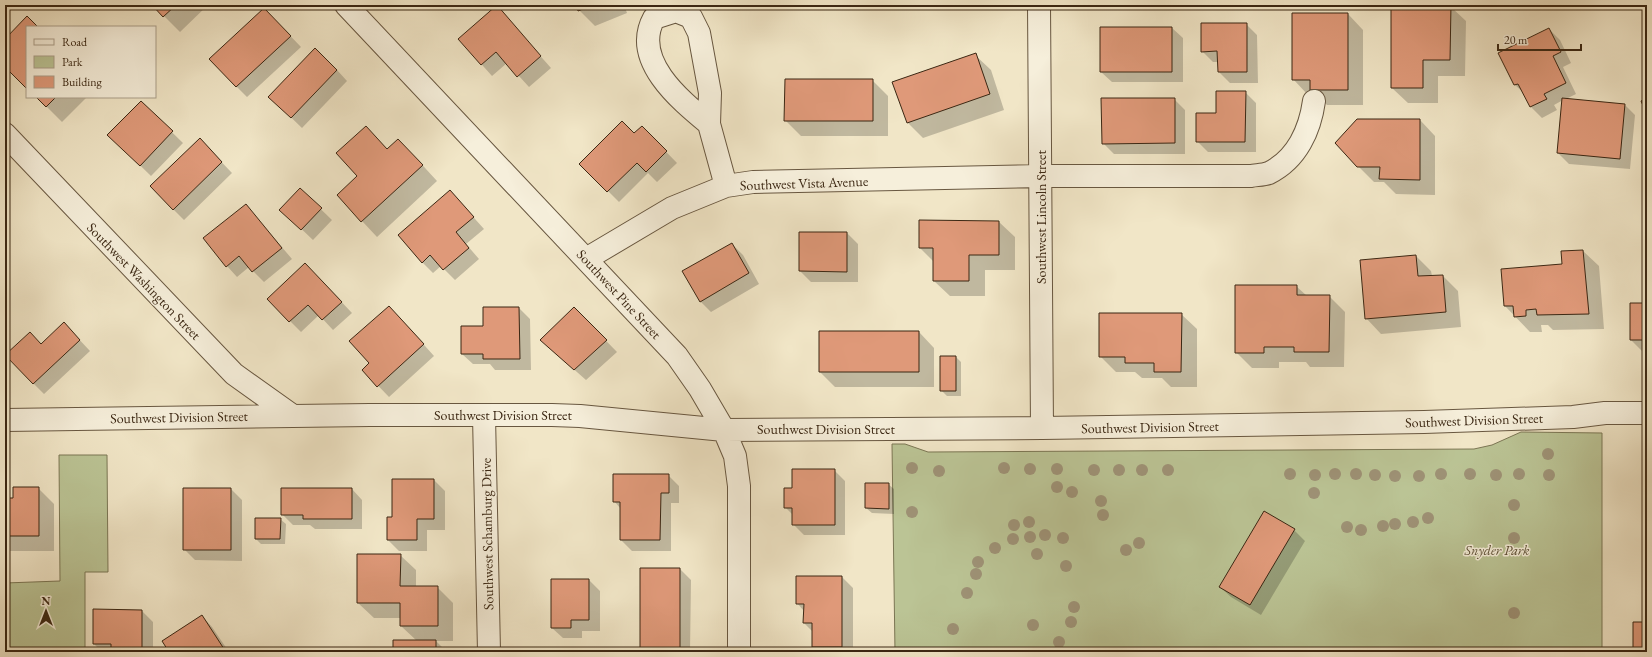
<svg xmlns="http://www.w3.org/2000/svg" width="1652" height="657" font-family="'EB Garamond',serif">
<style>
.green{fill:#bbc495;stroke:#7b7654}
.shadow{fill:#0003}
.building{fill:#df9979;stroke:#3b2713}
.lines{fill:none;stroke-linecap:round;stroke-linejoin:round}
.minor-casing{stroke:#685740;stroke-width:24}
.minor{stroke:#f6efdb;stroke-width:22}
.tree{fill:#9e9276}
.labels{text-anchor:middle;stroke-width:3;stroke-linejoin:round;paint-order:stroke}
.street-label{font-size:14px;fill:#3b2713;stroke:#f6efdb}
.park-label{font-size:14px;font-style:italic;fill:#5b4e34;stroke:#f6efdb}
</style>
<rect width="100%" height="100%" fill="#f1e6c7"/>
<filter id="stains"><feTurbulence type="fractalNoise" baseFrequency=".005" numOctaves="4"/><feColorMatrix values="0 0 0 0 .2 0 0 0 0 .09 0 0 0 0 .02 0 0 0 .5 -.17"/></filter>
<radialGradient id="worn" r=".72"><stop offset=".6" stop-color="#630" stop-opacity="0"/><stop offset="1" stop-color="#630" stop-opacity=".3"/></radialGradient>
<path class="green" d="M1521 432 1602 433V652H895L892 444H905L928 452 1474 449 1492 445Z
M59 455H107L108 572H85V652H5V583L60 581Z"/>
<path class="shadow" d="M153 5H208L180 32Z
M577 5H624L627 13 595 26 579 10Z
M496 6 551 68 529 87 507 63 492 76 459 39Z
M1450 6 1466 21 1465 76H1438V103H1408L1392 88Z
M1348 14 1363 30V105H1327L1317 95H1308L1293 79Z
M275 20 301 47 247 97 236 86Z
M1246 24 1257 35 1258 83H1230L1219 72V62H1213L1202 51Z
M1172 28 1183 38V82H1112L1101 72Z
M1549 29 1560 40 1571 63 1563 67 1576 94 1564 100 1624 104 1635 115 1630 169 1569 164 1558 153 1563 100 1554 105 1557 110 1542 118 1531 107 1525 94 1515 85 1500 53Z
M975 55 991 70 1004 110 923 138 907 122Z
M337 70 347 81 302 128 270 97Z
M872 80 888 96V136H801L785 120Z
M1245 92 1256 103V152H1208L1197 141Z
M37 97H87L62 122Z
M1174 99 1185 110V154H1114L1103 143Z
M141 102 183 143 151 176 109 135Z
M1420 120 1435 136V195L1396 194 1384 182H1374L1358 166Z
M366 127 388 150 414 156 437 181 377 237 362 221 359 176Z
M642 127 677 163 657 182 648 173 619 202 581 164 634 134Z
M210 150 232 173 184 220 173 209Z
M300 189 332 220 313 240 292 220Z
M450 191 484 229 466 244 479 259 455 280 441 266 433 273 422 262Z
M246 205 292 259 264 282 249 267 237 277 227 266Z
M999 222 1015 237V270H985V296H950L934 281V262L920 248Z
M847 233 858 244V282H811L800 271Z
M732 244 743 255 759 284 711 312 700 301Z
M1583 251 1599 266 1604 329 1553 330 1548 325H1541L1542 332H1530L1505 306Z
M1416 256 1431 271 1432 276H1443L1458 291 1461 327 1381 334 1366 318Z
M316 275 352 313 333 330 319 315 301 332 268 299Z
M1296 286 1307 296H1329L1345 312 1344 367H1310L1306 362H1279V368H1252L1236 352Z
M1631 304H1647V351H1642L1631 340Z
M519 308 530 319 531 370H495L490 364H473L462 354 484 327Z
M574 308 617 352 586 380 552 350Z
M1181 314 1197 329V387H1171L1162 378H1142L1135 372H1116L1100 356Z
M400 318 434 356 389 397 363 370 370 363Z
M919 332 934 348V387H835L820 372Z
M75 335 90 351 44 394 33 383 41 345Z
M956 357 961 362V396H947L941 390Z
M834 470 845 481V535H804L793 524V515L785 507 793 489Z
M668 475 679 486V503H671V551H632L621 540V509L614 501Z
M393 480H434L445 491V530H427V551H399L388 540 393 518Z
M888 484 894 489V514L872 513 866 508Z
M38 488 54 504V551H5V499H14Z
M231 489 242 500V561L195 560 184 549Z
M352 489 362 500V529H315L310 525H293L282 514Z
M280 519 286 524 285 544H261L256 539Z
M1294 530 1305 541 1261 615 1231 597 1220 587Z
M400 555 416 570V587H437L453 603V641H436L447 652H394L417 641 401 626V618H374L358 603Z
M680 569 691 580 690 652H641Z
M797 577H842L853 588V652H818L813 647V632L804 623V611L797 603Z
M589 580 600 591V631H582V638H563L552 628Z
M94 610 142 611 153 622V652H102L94 644Z
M202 616 212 627 229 652H170Z"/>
<path class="building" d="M152 5H176L163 17Z
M497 5 541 56 517 77 496 52 481 65 458 39Z
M576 5H593L578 11Z
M1391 5H1451L1450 60H1423V88H1391Z
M264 8 291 36 236 87 209 59Z
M1292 13H1348V90H1310V80H1292Z
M27 16 38 27H27V89L5 67V39Z
M1201 23H1247V72H1218L1217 51 1201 52Z
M1100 27H1172V72H1100Z
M1549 28 1561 52 1553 56 1566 83 1544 94 1547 99 1530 107 1518 84 1514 85 1498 53Z
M315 48 337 70 291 118 268 97Z
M976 53 990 94 907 123 892 82Z
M785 79H873V121H784Z
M1216 91H1246L1245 142H1196V113H1216Z
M36 97H56L46 107Z
M1101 98H1175V143L1102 144Z
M1562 98 1625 104 1620 159 1557 153Z
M1647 98V115L1641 101Z
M141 101 173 131 140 166 107 135Z
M1357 119H1420V180L1379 179 1380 167H1357L1335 143Z
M622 121 634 133 642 126 667 151 646 172 637 163 607 192 579 164Z
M366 126 387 149 398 139 423 165 361 222 337 195 357 176 336 153Z
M200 138 222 162 173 210 150 186Z
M300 188 322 208 301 230 279 210Z
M450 190 474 217 456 232 469 248 443 270 430 255 422 263 398 235Z
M246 204 282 248 252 272 239 256 226 267 203 238Z
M919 220 999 221V255H969V281H933V248H919Z
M799 232H847V272L799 271Z
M732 243 749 273 700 302 682 271Z
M1583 250 1589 314 1537 315 1536 309 1526 310V316L1514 317 1513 306H1504L1501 269 1562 264 1561 251Z
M1416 255 1418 276 1443 275 1446 312 1365 319 1360 260Z
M305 263 342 302 322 320 308 305 289 322 267 299Z
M1235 285H1297V295H1330L1329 352H1294V347H1264V353H1235Z
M1630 303H1647V340H1630Z
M389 306 424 344 377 387 362 370 369 363 349 341Z
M483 307H519L520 359H483V354H461V326H483Z
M574 307 607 340 574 370 540 340Z
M1099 313H1182L1181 372H1154V363H1125V357H1099Z
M64 322 80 340 33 384 5 355 30 332 41 344Z
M819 331H919V372H819Z
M940 356H956V391H940Z
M792 469H835V525H792V508H784V488H792Z
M613 474H669V493H661L660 540H620V502H613Z
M392 479H434V519H417V540H387V517H392Z
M865 483H889V509L865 508Z
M13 487H39V536H5V498H13Z
M183 488H231V550H183Z
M281 488H352V519H303V515H281Z
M1264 511 1295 529 1250 605 1219 587Z
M255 518H281L280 539H255Z
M357 554H401L400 586H438V626H400V603H357Z
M640 568H680V652H640Z
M796 576H842V647H812V623H803L804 604H796Z
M551 579H589V620H571V628H551Z
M93 609 142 610V652H111V644H93Z
M202 615 226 652H169L162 641Z
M1633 622H1647V652H1633Z
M393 640H436V652H393Z
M546 648H584L583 652H546Z"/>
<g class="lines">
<defs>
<path id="minor" d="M346 5 677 356 700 389 724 430 735 456 739 486V652
M1039 5 1042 428
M709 124C680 100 631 60 654 18L676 11 691 17 699 33 710 93 709 124 726 186
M5 134 234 374 293 416
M586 259 672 208 726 186 753 182 1041 176H1251C1256 175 1264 175 1269 173 1297 159 1310 130 1314 101
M484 416 489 652
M5 420 370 415H552L580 416 724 430 1042 428 1424 422 1573 417 1605 413H1647"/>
</defs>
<use href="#minor" class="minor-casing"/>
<use href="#minor" class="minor"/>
</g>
<g class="tree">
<circle cx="1548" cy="454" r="6"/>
<circle cx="912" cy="468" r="6"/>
<circle cx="1004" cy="468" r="6"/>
<circle cx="1030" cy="469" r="6"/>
<circle cx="1057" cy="469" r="6"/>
<circle cx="1094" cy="470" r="6"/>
<circle cx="1119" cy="470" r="6"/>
<circle cx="1142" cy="470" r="6"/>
<circle cx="1168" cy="470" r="6"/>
<circle cx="939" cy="471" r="6"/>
<circle cx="1290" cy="474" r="6"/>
<circle cx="1335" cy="474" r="6"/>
<circle cx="1356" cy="474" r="6"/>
<circle cx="1441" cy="474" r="6"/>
<circle cx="1470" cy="474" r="6"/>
<circle cx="1519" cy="474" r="6"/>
<circle cx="1315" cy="475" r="6"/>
<circle cx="1375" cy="475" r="6"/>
<circle cx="1496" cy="475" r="6"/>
<circle cx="1549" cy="475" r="6"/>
<circle cx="1395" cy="476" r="6"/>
<circle cx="1419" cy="476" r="6"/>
<circle cx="1057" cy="487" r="6"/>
<circle cx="1072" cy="492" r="6"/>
<circle cx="1314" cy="493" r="6"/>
<circle cx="1101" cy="501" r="6"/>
<circle cx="1514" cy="505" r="6"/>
<circle cx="912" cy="512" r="6"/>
<circle cx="1103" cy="515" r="6"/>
<circle cx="1428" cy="518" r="6"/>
<circle cx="1029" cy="522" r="6"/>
<circle cx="1413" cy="522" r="6"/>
<circle cx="1395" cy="524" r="6"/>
<circle cx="1014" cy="525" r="6"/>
<circle cx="1383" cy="526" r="6"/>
<circle cx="1347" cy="527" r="6"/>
<circle cx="1361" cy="530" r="6"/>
<circle cx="1045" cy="535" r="6"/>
<circle cx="1030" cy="537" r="6"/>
<circle cx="1063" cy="538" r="6"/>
<circle cx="1514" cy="538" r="6"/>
<circle cx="1013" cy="539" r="6"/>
<circle cx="1139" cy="543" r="6"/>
<circle cx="995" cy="548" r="6"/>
<circle cx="1126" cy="550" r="6"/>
<circle cx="1037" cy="554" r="6"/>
<circle cx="978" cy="562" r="6"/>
<circle cx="1066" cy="566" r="6"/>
<circle cx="976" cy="574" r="6"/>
<circle cx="967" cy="593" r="6"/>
<circle cx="1074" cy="607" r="6"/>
<circle cx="1514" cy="613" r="6"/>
<circle cx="1071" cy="622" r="6"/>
<circle cx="1033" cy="625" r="6"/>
<circle cx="953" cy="629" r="6"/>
<circle cx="1059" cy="642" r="6"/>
</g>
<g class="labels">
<g class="street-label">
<text transform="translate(804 183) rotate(-2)" y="5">Southwest Vista Avenue</text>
<text transform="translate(1041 217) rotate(-90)" y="5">Southwest Lincoln Street</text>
<text transform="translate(144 281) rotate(46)" y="5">Southwest Washington Street</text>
<text transform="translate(619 294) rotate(47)" y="5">Southwest Pine Street</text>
<text x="503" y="420">Southwest Division Street</text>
<text transform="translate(179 417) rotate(-1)" y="5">Southwest Division Street</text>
<text transform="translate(1474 420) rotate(-2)" y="5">Southwest Division Street</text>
<text transform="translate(1150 427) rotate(-1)" y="5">Southwest Division Street</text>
<text x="826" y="434">Southwest Division Street</text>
<text transform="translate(487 534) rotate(-91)" y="5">Southwest Schamburg Drive</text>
</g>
<g class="park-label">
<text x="1497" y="555">Snyder Park</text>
</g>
</g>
<rect width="1652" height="657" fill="none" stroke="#f1e6c7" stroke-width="20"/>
<rect x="6" y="6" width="1640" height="645" fill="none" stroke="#3b2713" stroke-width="2"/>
<rect x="10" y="10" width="1632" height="637" fill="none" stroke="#3b2713"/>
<rect x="26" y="26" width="130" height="72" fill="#f6efdb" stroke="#ab9f8b"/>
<rect x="34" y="39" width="20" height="6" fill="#f6efdb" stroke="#ab9f8b"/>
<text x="62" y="46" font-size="12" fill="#3b2713">Road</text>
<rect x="34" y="56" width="20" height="12" fill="#bbc495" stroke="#ab9f8b"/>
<text x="62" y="66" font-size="12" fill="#3b2713">Park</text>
<rect x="34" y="76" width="20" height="12" fill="#df9979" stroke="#ab9f8b"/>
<text x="62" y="86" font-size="12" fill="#3b2713">Building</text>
<g transform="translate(46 611)" stroke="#f6efdb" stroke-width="3" paint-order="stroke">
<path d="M0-3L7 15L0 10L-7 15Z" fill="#3b2713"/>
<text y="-6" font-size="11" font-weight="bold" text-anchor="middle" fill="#3b2713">N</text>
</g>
<path d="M1498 44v6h83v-6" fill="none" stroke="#3b2713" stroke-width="2"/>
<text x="1504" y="44" font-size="12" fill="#3b2713" stroke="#f6efdb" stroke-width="3" paint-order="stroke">20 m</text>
<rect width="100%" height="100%" filter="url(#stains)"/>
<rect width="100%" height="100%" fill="url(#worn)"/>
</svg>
